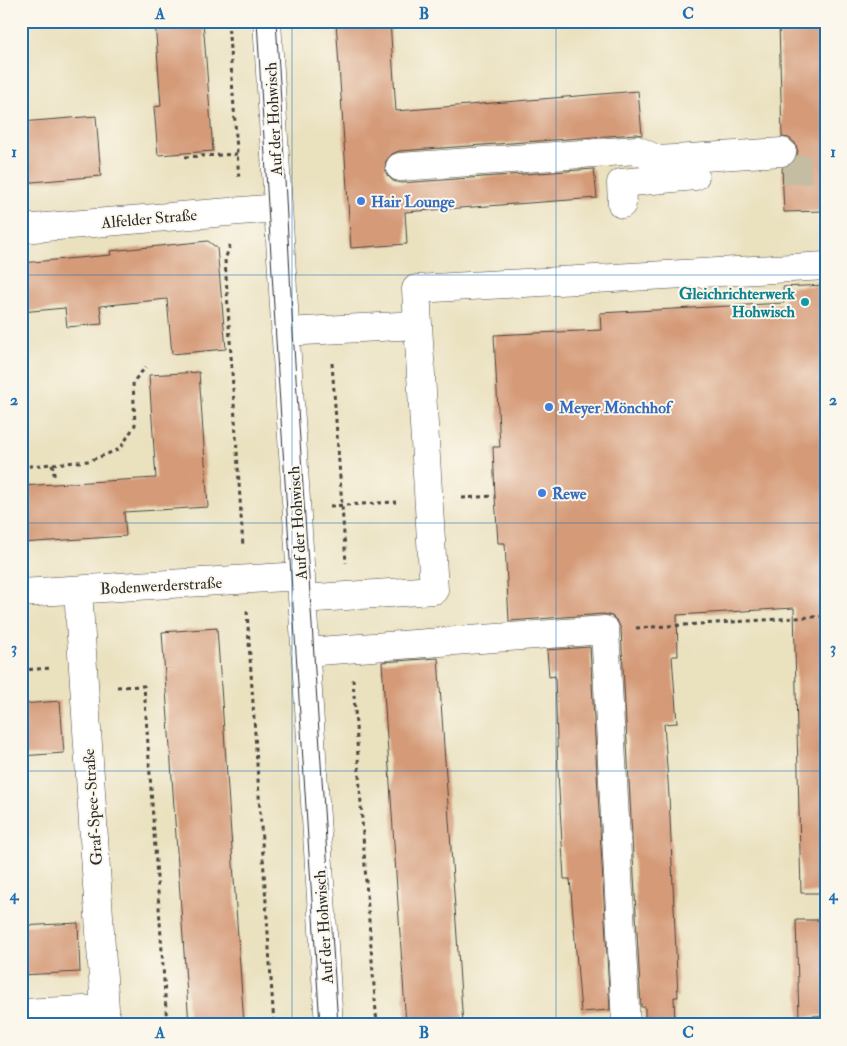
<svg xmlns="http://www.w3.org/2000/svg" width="847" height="1046" font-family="'IM FELL Double Pica',serif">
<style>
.building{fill:#d59b79}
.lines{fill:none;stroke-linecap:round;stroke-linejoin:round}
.minor-tunnel{stroke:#c4bda1;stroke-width:28;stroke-dasharray:28 14;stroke-linecap:butt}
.minor-casing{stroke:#484641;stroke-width:29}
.path{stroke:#484641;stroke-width:3;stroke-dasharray:4 4;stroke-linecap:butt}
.minor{stroke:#fff;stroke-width:28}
.tram{stroke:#2b2b2b;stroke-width:1}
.grid{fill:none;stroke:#1f6fb2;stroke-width:1;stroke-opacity:0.55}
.shop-dot{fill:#3f7fe0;stroke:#fbf7ec;stroke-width:2}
.culture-dot{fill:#0f9aa8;stroke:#fbf7ec;stroke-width:2}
.labels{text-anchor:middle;stroke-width:4;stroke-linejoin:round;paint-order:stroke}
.street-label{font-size:16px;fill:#2b2b2b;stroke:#fbf7ec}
.shop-label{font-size:16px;font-weight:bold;fill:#366cbe;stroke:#fbf7ec;text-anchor:start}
.culture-label{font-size:16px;font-weight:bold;fill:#0d838f;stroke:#fbf7ec;text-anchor:end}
.neatline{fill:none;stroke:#1f6fb2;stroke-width:2}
.grid-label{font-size:16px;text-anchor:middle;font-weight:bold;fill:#1f6fb2}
</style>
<rect width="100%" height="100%" fill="#fbf7ec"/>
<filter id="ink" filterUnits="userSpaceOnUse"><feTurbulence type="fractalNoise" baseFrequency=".02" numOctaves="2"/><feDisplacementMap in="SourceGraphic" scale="10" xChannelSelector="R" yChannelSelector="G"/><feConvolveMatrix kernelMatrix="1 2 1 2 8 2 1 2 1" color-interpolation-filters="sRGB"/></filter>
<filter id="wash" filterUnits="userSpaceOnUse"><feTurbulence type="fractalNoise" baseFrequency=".0096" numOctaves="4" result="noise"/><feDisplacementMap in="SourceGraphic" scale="20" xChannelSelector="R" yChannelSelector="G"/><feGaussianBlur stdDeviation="1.12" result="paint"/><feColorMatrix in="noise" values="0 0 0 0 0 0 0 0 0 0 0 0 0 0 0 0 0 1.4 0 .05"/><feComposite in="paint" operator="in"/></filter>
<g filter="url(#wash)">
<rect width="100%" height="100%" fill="#eae1bf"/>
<g id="blocks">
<path class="building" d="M155 21H203L213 151 158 155 154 107 161 106Z
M336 21H390L396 111 638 91 642 135 636 134 399 151 392 154 386 161 385 169 387 175 393 181 401 183 594 169 597 198 405 212 407 244 351 248Z
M779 21H826V211L784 212 782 168 791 165 796 159 798 151 795 143 789 138 782 137Z
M96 116 101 176 21 183V122Z
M208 241 217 248 226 349 172 354 167 299 100 306 102 324 67 327 65 308 21 312V263L111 255 110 251Z
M826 285V893H801L794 608 677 615 678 656H672L677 723 664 724 669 796 678 997H674L675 1025H645V1007H641L621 629 618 622 612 616 604 614 509 621 505 543H498L495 496 493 447H500L494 335 601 330 600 313 784 303 783 287Z
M199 372 208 507 124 512 126 536 21 543V486L156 478 149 375Z
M217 628 244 1025H189L162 632Z
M590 647 610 1010 581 1012 570 879H564L558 772 555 676 549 677 547 650Z
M438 658 463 1025H406L382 662Z
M60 701 64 753 21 756V704Z
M796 920H826V1015L799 1017Z
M78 923 80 972 21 975V926Z"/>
</g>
</g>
<g filter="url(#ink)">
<use href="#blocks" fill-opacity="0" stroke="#484641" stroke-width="1"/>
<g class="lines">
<path class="minor-tunnel" d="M783 170 826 169"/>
<defs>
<path id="minor" d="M267 21 287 357 329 1025
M400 167 637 150 658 160 782 152
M622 204 621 183 695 176
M21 229 278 208
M285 332 418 325 416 289 826 266
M78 590 106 1025
M21 593 301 576
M302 599 434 590 418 325
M305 652 605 630 626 1025
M21 1013 105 1009"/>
</defs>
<use href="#minor" class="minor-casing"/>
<path class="path" d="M228 21 239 180
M185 157 237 154
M230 245 225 260 243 547
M332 363 346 563
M52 464 55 479
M21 467 52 464 89 461 120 449 135 425 133 382 146 367
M462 498 495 496
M330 506 396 502
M247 611 274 1025
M636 628 826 616
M21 670 51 668
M353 679 366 882 377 1025
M117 687 144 686 167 1025"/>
<use href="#minor" class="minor"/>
<path class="tram" d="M257 21 277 357 320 1025
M276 21 280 84 293 332 338 1025"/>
</g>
</g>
<path class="grid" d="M292 21V1025M556 21V1025M21 275H826M21 523H826M21 771H826"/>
<g class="shop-dot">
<circle cx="361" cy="201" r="5"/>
<circle cx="549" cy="407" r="5"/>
<circle cx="542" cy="493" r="5"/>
</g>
<circle class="culture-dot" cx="805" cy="302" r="5"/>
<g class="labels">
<g class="street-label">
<text transform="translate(273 119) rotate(-93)" y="6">Auf der Hohwisch</text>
<text transform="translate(149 218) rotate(-5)" y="6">Alfelder Straße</text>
<text transform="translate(297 523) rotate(-94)" y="6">Auf der Hohwisch</text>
<text transform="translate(161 585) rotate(-3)" y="6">Bodenwerderstraße</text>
<text transform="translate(92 807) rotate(-94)" y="6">Graf-Spee-Straße</text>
<text transform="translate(323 927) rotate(-94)" y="6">Auf der Hohwisch</text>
</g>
<g class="shop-label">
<text x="371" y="207">Hair Lounge</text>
<text x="559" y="413">Meyer Mönchhof</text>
<text x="552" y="499">Rewe</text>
</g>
<g class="culture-label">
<text x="795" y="299">Gleichrichterwerk<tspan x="795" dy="18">Hohwisch</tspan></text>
</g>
</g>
<rect width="847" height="1046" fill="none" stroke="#fbf7ec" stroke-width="55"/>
<rect x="28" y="28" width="792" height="990" class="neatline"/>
<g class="grid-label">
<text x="160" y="19">A</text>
<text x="424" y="19">B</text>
<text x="688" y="19">C</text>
<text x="14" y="157">1</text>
<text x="833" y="157">1</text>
<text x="14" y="405">2</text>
<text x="833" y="405">2</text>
<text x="14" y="653">3</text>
<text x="833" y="653">3</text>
<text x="14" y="900">4</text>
<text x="833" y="900">4</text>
<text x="160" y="1038">A</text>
<text x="424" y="1038">B</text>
<text x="688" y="1038">C</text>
</g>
</svg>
